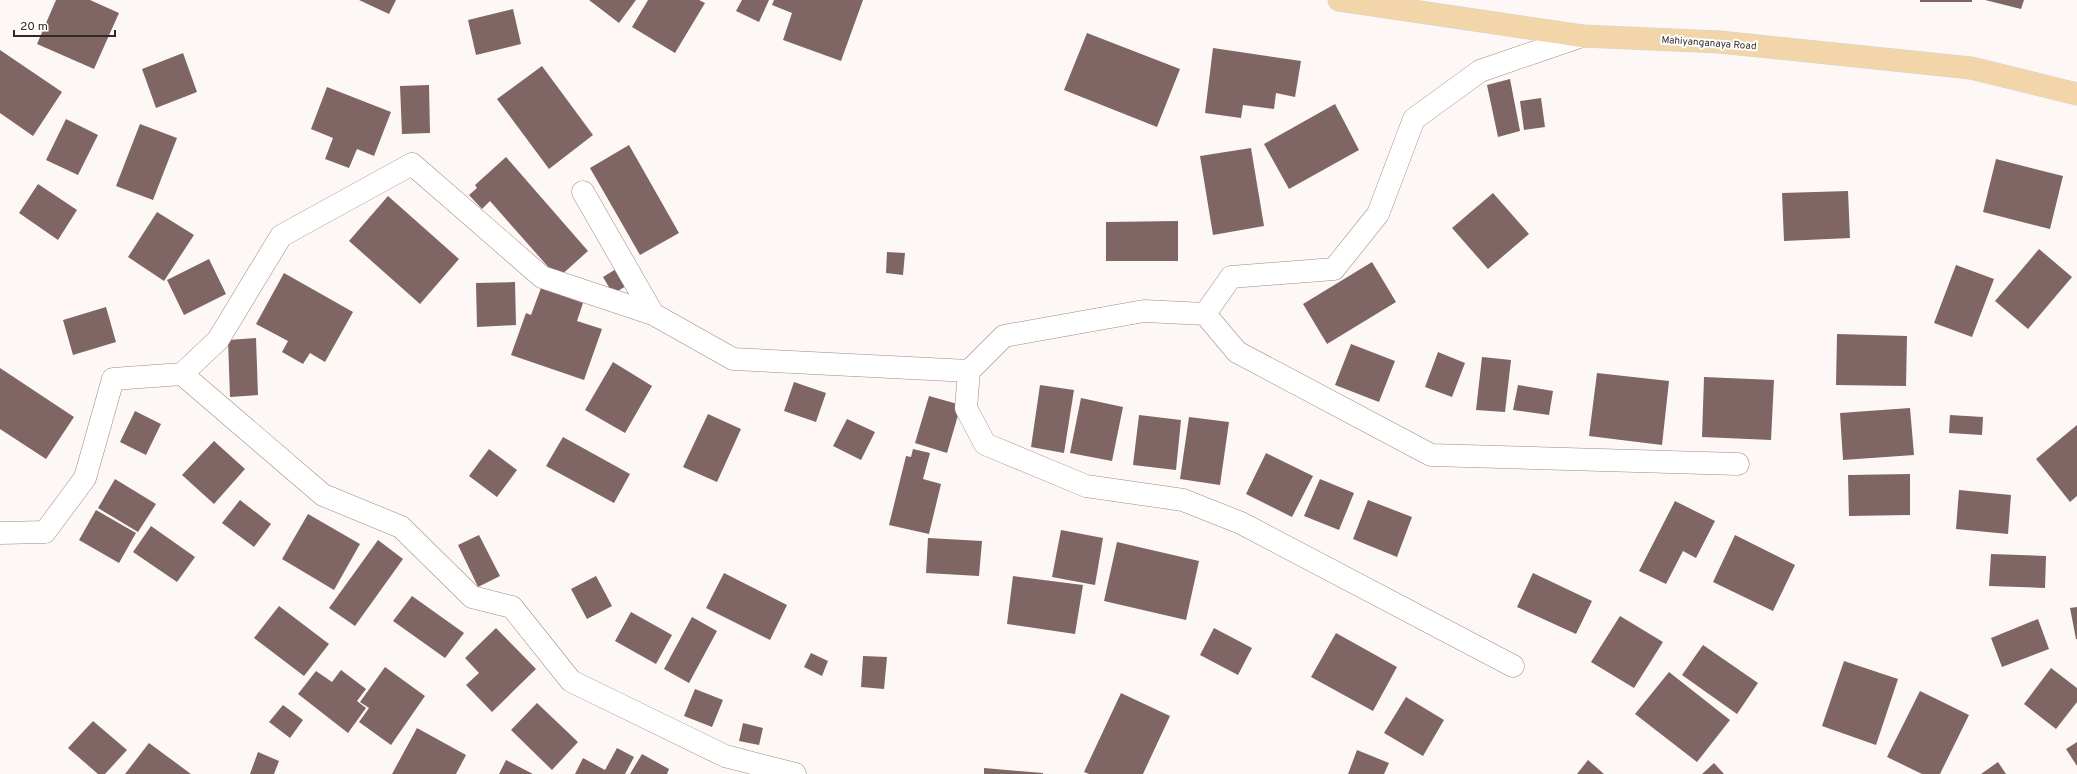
<svg xmlns="http://www.w3.org/2000/svg" width="2077" height="774" font-family="Overpass,sans-serif">
<style>
.building{fill:#7f6664}
.lines{fill:none;stroke-linecap:round;stroke-linejoin:round}
.street-casing{stroke:#a08a7e;stroke-width:23}
.primary-casing{stroke:#d6d4d3;stroke-width:23}
.street{stroke:#fff;stroke-width:22}
.primary{stroke:#f2d5a9;stroke-width:22}
.labels{text-anchor:middle;stroke-width:4;stroke-linejoin:round;paint-order:stroke}
.street-label{font-size:10px;fill:#322924;stroke:#fff}
</style>
<rect width="100%" height="100%" fill="#fdf8f5"/>
<path class="building" d="M56 0H90L119 13 94 69 37 44Z
M359 0H396L389 14Z
M589 0H636L619 23Z
M648 0H699L705 3 675 53 632 27Z
M742 0H769L759 22 736 11Z
M774 0H863L841 61 783 40 792 13 772 5Z
M1920 0H1972V2H1920Z
M1985 0H2024L2021 9Z
M513 9 521 44 476 55 468 20Z
M1087 33 1180 69 1157 127 1064 90Z
M1213 48 1301 61 1295 97 1276 93 1274 109 1243 105 1241 118 1205 113Z
M0 50 62 92 33 136 0 113Z
M183 53 197 92 156 108 142 69Z
M542 66 593 135 549 169 497 99Z
M1510 79 1520 131 1498 137 1487 85Z
M429 85 430 133 402 134 400 86Z
M327 87 391 112 374 156 357 149 349 168 325 159 333 138 311 129Z
M1541 98 1545 127 1524 130 1520 101Z
M1335 104 1359 150 1289 189 1264 144Z
M66 119 98 135 78 175 46 160Z
M140 124 177 138 153 200 116 186Z
M629 145 679 233 640 255 590 168Z
M1251 148 1264 226 1213 235 1200 156Z
M506 157 588 251 558 278 490 201 482 209 469 195 477 188 475 185Z
M1996 159 2063 176 2050 229 1983 212Z
M38 184 77 210 58 240 19 213Z
M1848 191 1850 238 1784 241 1782 193Z
M1493 193 1529 234 1488 269 1452 228Z
M388 196 459 259 420 304 349 241Z
M157 212 194 235 164 281 128 257Z
M1178 221V261H1106V222Z
M2039 249 2072 277 2028 329 1995 301Z
M887 252 905 253 903 275 886 273Z
M209 259 226 294 184 315 167 280Z
M1372 262 1396 302 1327 344 1303 304Z
M1956 265 1994 279 1972 337 1934 323Z
M616 269 626 286 613 294 603 277Z
M284 273 353 312 325 362 310 353 303 364 282 352 288 341 256 324Z
M515 282 516 325 477 327 476 283Z
M541 288 583 303 577 321 602 329 584 380 511 355 526 313 531 315Z
M106 307 116 342 73 355 63 320Z
M1837 334 1907 336 1906 386 1836 385Z
M256 338 258 395 230 397 228 340Z
M1351 344 1395 361 1379 402 1335 385Z
M1438 352 1465 363 1452 397 1425 387Z
M1482 357 1511 360 1505 412 1476 410Z
M613 362 652 386 625 433 585 410Z
M0 368 74 417 46 459 0 429Z
M1597 373 1669 381 1662 445 1589 436Z
M1704 377 1774 380 1771 440 1702 437Z
M794 382 826 393 816 422 784 411Z
M1040 385 1074 390 1064 453 1031 447Z
M1518 385 1553 391 1549 415 1513 410Z
M929 396 961 405 947 453 915 443Z
M1081 398 1123 407 1112 461 1070 453Z
M1910 408 1914 455 1843 460 1840 413Z
M135 411 161 424 146 455 120 442Z
M708 414 741 429 717 482 683 467Z
M1139 415 1181 420 1176 470 1133 465Z
M1950 415 1983 417 1982 435 1949 433Z
M1189 417 1229 422 1220 485 1180 479Z
M847 419 875 432 861 460 833 446Z
M2077 425V496L2070 502 2036 459Z
M563 437 630 474 614 503 546 466Z
M214 441 245 469 214 504 182 475Z
M489 449 517 470 497 497 469 476Z
M913 449 930 453 923 479 941 484 929 534 889 525 906 456 911 457Z
M1266 453 1313 476 1292 517 1246 494Z
M1910 474V515L1849 516 1848 475Z
M115 479 156 504 138 532 98 508Z
M1320 479 1354 493 1339 530 1304 516Z
M1959 490 2011 495 2008 534 1956 529Z
M240 500 271 524 254 547 222 523Z
M1368 500 1412 517 1397 557 1353 539Z
M1675 501 1715 521 1696 558 1683 551 1666 584 1639 571Z
M96 510 136 533 119 563 79 540Z
M308 514 360 544 334 590 282 559Z
M151 526 195 557 177 582 133 552Z
M1061 530 1103 538 1095 585 1052 577Z
M479 535 500 576 478 587 458 545Z
M1735 535 1795 565 1773 611 1713 582Z
M928 538 982 541 979 576 926 573Z
M378 540 403 559 355 626 329 608Z
M1117 542 1199 561 1186 620 1104 601Z
M1991 554 2046 556 2045 588 1989 586Z
M724 573 787 605 770 640 706 608Z
M1533 573 1592 601 1576 634 1517 607Z
M596 576 612 606 587 619 571 589Z
M1013 576 1083 585 1075 634 1007 624Z
M412 596 464 633 445 658 393 621Z
M279 606 329 644 304 676 254 638Z
M2077 607V639H2076L2070 608Z
M631 612 672 635 656 664 615 641Z
M1620 616 1663 642 1634 688 1591 662Z
M692 617 717 631 689 683 664 669Z
M2038 619 2049 649 2002 667 1991 638Z
M496 628 536 669 492 712 466 685 479 673 465 658Z
M1214 628 1252 648 1238 675 1200 655Z
M1336 633 1397 667 1373 711 1311 677Z
M1703 645 1758 683 1737 714 1682 675Z
M811 653 828 661 822 676 804 667Z
M863 656 887 657 884 689 861 687Z
M1844 661 1898 679 1876 745 1822 726Z
M385 667 425 696 391 745 359 722 369 708 360 702Z
M2051 668 2077 688V702L2056 729 2024 704Z
M341 670 366 689 357 701 366 708 348 733 298 694 316 671 332 682Z
M1669 672 1730 720 1697 762 1635 714Z
M695 689 723 700 712 727 684 716Z
M1920 691 1969 715 1940 774H1922L1887 757Z
M1121 693 1170 716 1143 774H1089L1084 772Z
M1406 697 1444 720 1423 756 1384 733Z
M537 703 578 742 552 770 511 730Z
M283 705 303 720 290 738 269 722Z
M93 721 127 750 105 774H98L68 748Z
M743 723 763 728 759 745 739 741Z
M417 728 466 755 456 774H392Z
M2077 742V766L2066 749Z
M149 743 191 774H125Z
M617 748 634 757 625 774H575L583 758 605 770Z
M1357 750 1389 763 1384 774H1348Z
M258 752 279 761 274 774H250Z
M642 754 669 769 667 774H630Z
M506 760 533 774H499Z
M1588 760 1604 774H1577Z
M1998 762 2006 774H1981Z
M1714 763 1724 774H1702Z
M984 768 1043 773V774H984Z"/>
<g class="lines">
<defs>
<path id="street" d="M1582 36 1480 71 1414 119 1378 214 1334 269 1231 277 1205 314 1237 352 1431 455 1738 464
M583 192 653 314 733 359 969 371
M1205 314 1144 311 1004 336 969 371 966 408 985 444 1086 486 1183 500 1241 523 1513 666
M182 374 218 340 281 236 412 164 542 277 653 314
M0 533 45 532 85 478 113 379 182 374 323 495 401 527 472 597 512 607 571 681 725 756 795 774"/>
<path id="primary" d="M1339 0 1582 36 1720 42 1971 68 2077 94"/>
</defs>
<use href="#street" class="street-casing"/>
<use href="#primary" class="primary-casing"/>
<use href="#street" class="street"/>
<use href="#primary" class="primary"/>
</g>
<g class="labels">
<g class="street-label">
<text transform="translate(1709 42) rotate(4)" y="4">Mahiyanganaya Road</text>
</g>
</g>
<path d="M14 30v6h101v-6" fill="none" stroke="#322924" stroke-width="2"/>
<text x="20" y="30" font-size="12" fill="#322924" stroke="#ffffff" stroke-width="3" paint-order="stroke">20 m</text>
</svg>
